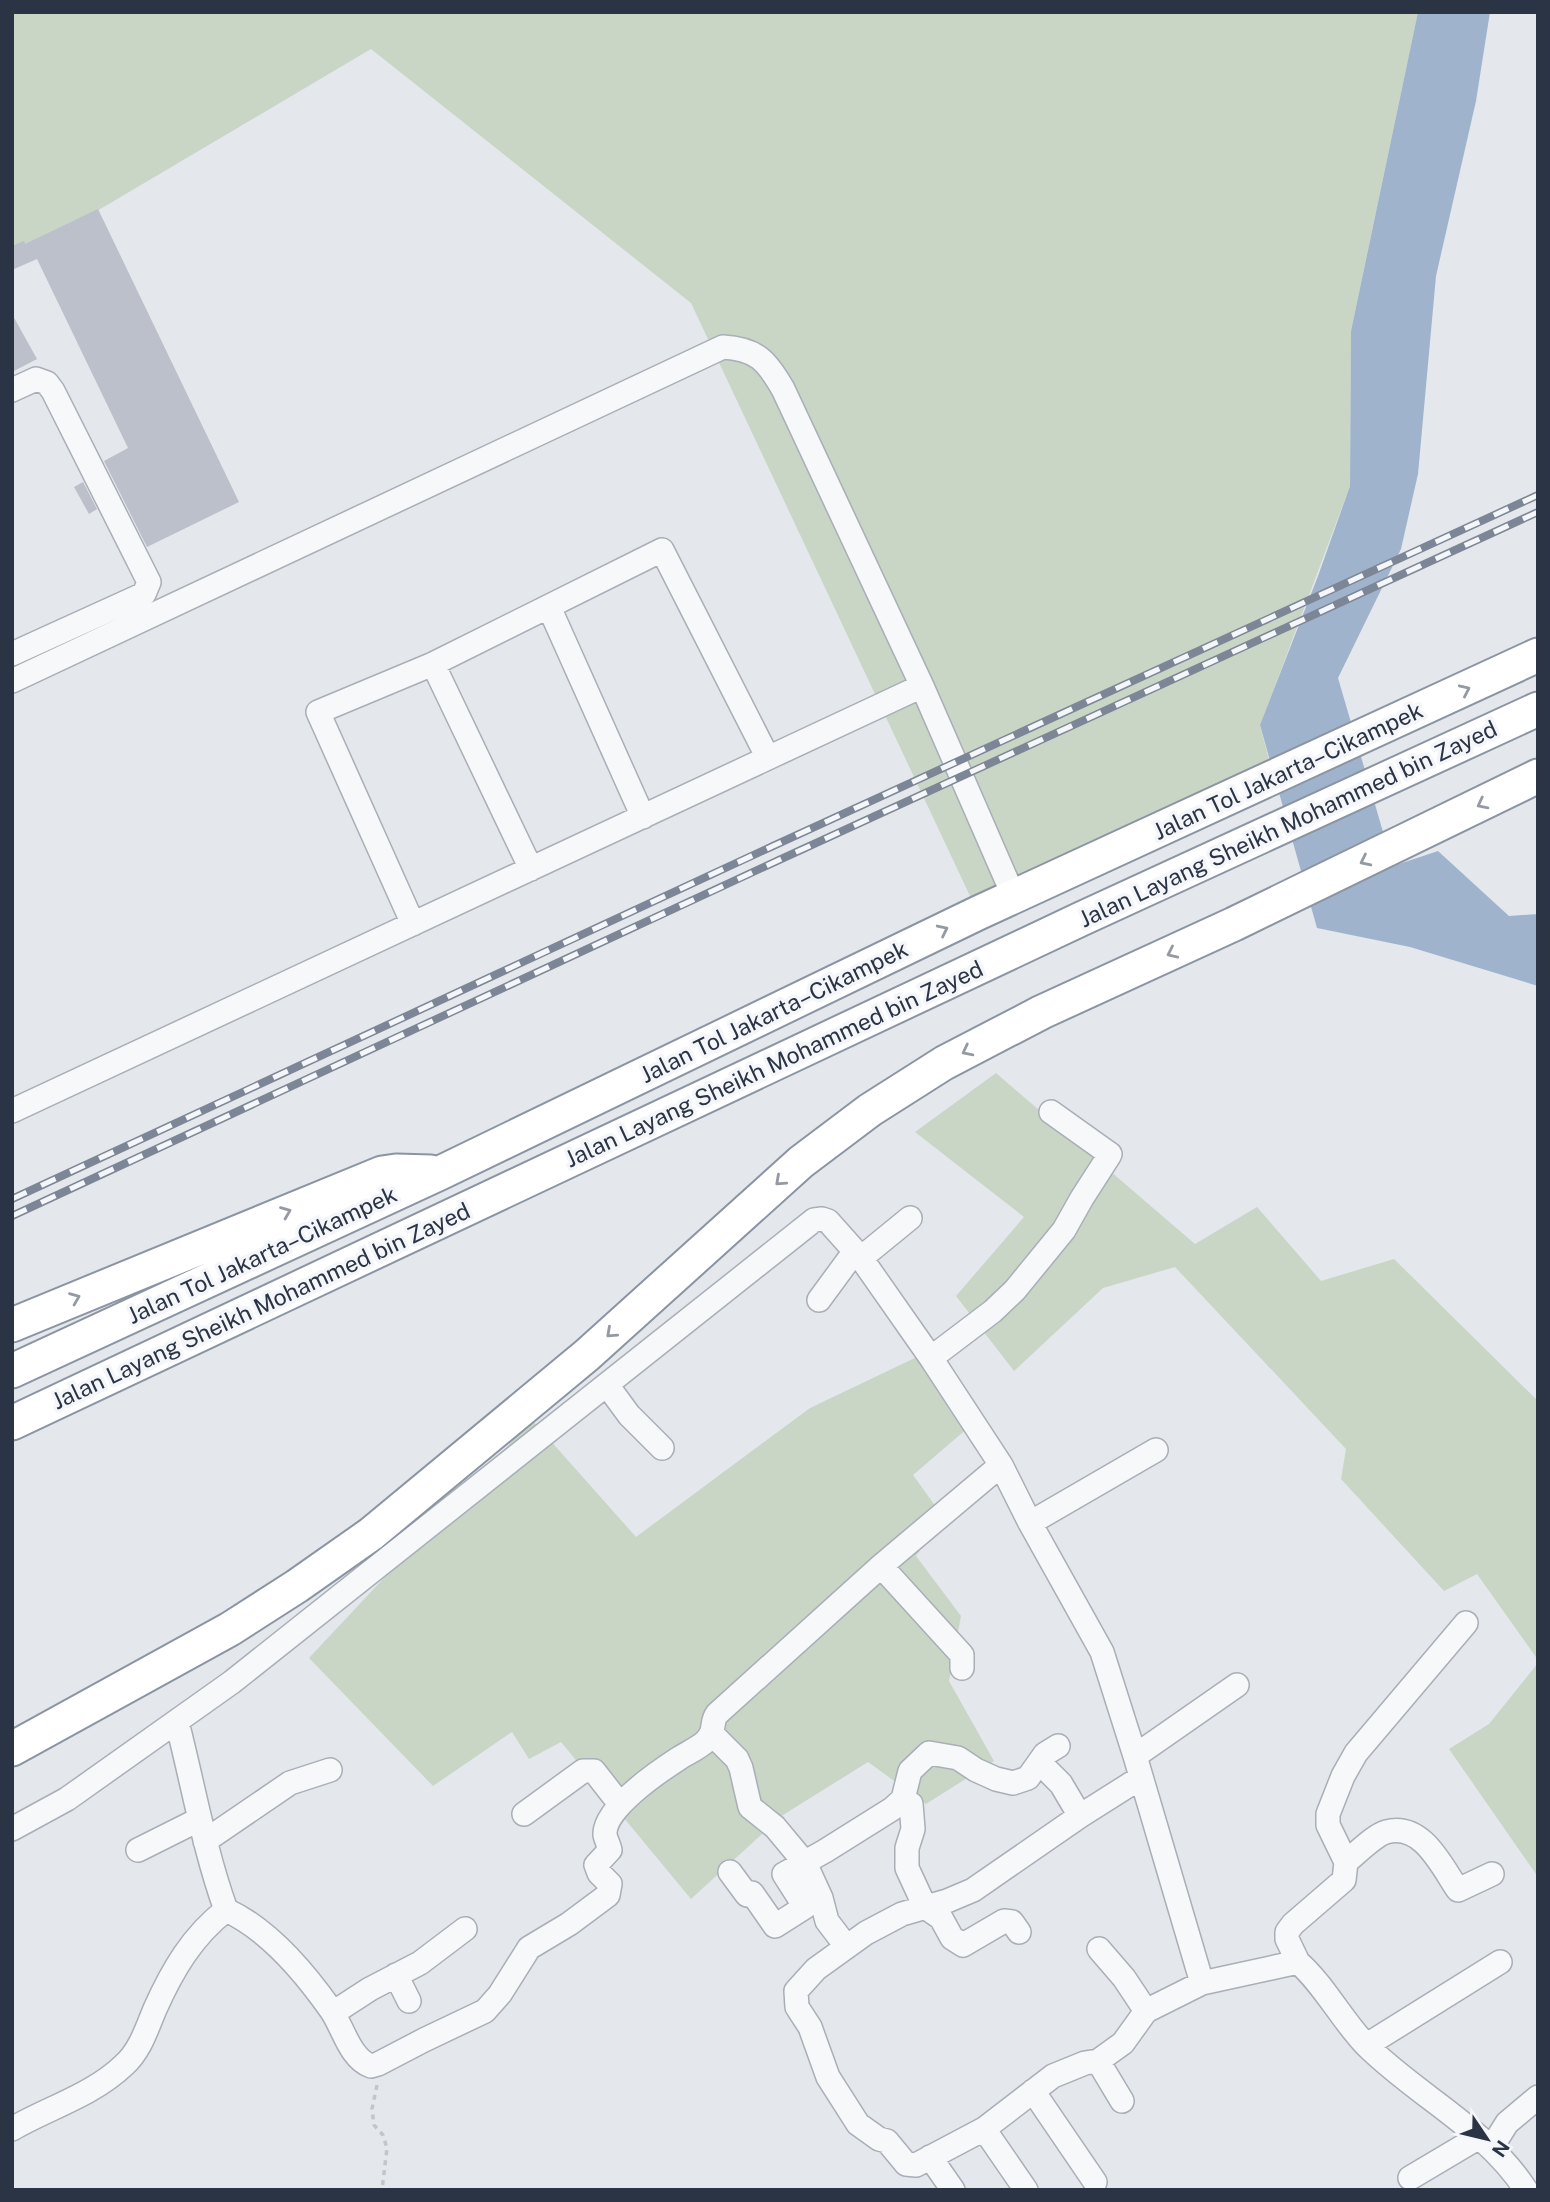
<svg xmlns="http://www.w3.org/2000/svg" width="1550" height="2202" font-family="'Public Sans',sans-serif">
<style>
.green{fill:#c9d6c5}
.water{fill:#9fb4cc}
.building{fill:#bbc0ca}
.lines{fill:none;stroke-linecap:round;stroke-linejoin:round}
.minor-casing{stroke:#a9aeb7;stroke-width:26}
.highway-casing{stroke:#8b94a3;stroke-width:37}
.path{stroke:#c2c5cb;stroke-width:3.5;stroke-dasharray:5 5;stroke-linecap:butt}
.minor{stroke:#f7f8fa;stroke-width:23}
.highway{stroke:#fff;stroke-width:33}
.rail-casing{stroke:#7d8696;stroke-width:8}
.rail{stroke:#f4f6f9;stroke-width:5;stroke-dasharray:16;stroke-linecap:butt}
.oneway{stroke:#959aa2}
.labels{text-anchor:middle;stroke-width:7;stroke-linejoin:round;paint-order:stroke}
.street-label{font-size:23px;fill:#2b3445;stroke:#f4f6f9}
</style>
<rect width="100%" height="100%" fill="#e4e7ec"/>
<path class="green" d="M12 12H1418L1351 331 1350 486 1260 726 1274 778 978 913 691 303 371 49 102 208 12 253Z
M996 1073 1195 1244 1257 1207 1321 1281 1394 1259 1538 1401V1660L1477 1574 1444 1591 1341 1479 1346 1449 1175 1267 1103 1288 1014 1371 956 1296 1024 1217 915 1132Z
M919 1356 969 1427 913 1475 944 1518 916 1556 961 1616 949 1681 994 1761 926 1804 868 1762 783 1815 691 1899 561 1742 529 1759 512 1732 433 1786 309 1658 532 1420 636 1537 810 1408Z
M1538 1663V1877L1449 1749 1489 1724Z"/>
<path class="water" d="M1418 12H1490L1476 101 1436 276 1418 474 1401 549 1338 678 1393 866 1438 851 1509 916 1538 914V986L1410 947 1317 928 1260 725 1318 576 1350 486 1351 331Z"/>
<path class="building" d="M98 209 239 502 147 547 104 461 128 448 37 259 12 270V246L24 241 25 244Z
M12 314 37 359 12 372Z
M83 482 97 509 89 514 74 487Z"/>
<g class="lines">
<defs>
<path id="minor" d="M12 390 36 379 47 383 53 391 149 582 144 594 12 654
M549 607 643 817
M433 664 531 869
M12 681 723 347C757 349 767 361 783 389L922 686 1014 897
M413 924 318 712 433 664 662 550 768 758
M12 1111 922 686
M861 1258 910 1218
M819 1300 855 1251
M931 1358 993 1311 1015 1290 1064 1230 1082 1198 1109 1156 1110 1154 1107 1152 1051 1112
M607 1385 629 1415 662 1448
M1030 1523 1156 1450
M881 1566 962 1655V1668
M177 1722C193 1784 204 1849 226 1910 268 1929 305 1973 331 2010 343 2027 350 2059 371 2066L378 2064 424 2040 485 2011 500 1994 529 1948 569 1924 608 1895 610 1884 599 1873 596 1865 610 1850C609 1845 606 1840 605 1835 603 1809 658 1772 678 1759 687 1753 697 1749 705 1742 717 1730 710 1723 717 1714L881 1566 1001 1465
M712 1734 737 1759 741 1768 750 1807 775 1827 805 1863 821 1898 827 1921 846 1946
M1135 1756 1237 1685
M1040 1763 1061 1784 1080 1816
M1140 1778 1080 1816 973 1890 947 1901 902 1914 866 1933 816 1969 796 1991 797 2007 810 2027 828 2077 858 2124 879 2139 887 2141 906 2164 916 2165 984 2129 1053 2076 1085 2063 1098 2061 1123 2043 1146 2011 1202 1983 1298 1962C1325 1986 1341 2019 1366 2045 1417 2096 1486 2128 1526 2190
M903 1799 910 1771 929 1753 958 1758 976 1770 996 1779 1013 1783 1028 1778 1045 1754 1058 1746
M524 1814 583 1771H594L619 1803
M12 1829 67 1799 232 1682 814 1220 822 1219 828 1221 861 1258 931 1358 1001 1465 1030 1523 1102 1652 1135 1756 1202 1983
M205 1841 290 1783 330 1770
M138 1850 200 1819
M1346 1862C1356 1854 1375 1835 1386 1832 1422 1822 1441 1865 1458 1890L1492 1874
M730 1872 747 1895 752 1893 775 1926 805 1907 784 1874 825 1851 892 1809 903 1799 911 1804 913 1829 907 1848V1868L925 1907 941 1918 952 1938 963 1945 1004 1921 1012 1922 1019 1932
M1099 1949 1124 1978 1146 2011
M1298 1962 1287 1939V1932L1293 1924 1344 1880 1346 1862 1328 1825V1814L1343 1776 1356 1753 1466 1623
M396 1975 409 2001
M333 2013 370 1989 420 1963 465 1929
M1367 2045 1500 1962
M1098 2061 1122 2101
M1033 2091 1095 2182
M12 2129C48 2108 93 2095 124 2065 140 2051 147 2028 155 2009 172 1971 192 1936 226 1910
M984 2129 1026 2190
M1492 2147 1507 2123 1538 2097
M930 2157 953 2190
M1410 2178 1479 2137"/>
<path id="highway" d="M12 1325 382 1173 396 1171 431 1172
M12 1371 440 1173 978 913 1538 655
M12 1423 1081 919 1538 709
M12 1749 230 1629 297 1586 371 1534 587 1355 801 1162 870 1110 944 1063 1042 1012 1234 924 1538 776"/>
</defs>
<use href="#minor" class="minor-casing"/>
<use href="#highway" class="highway-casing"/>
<path class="path" d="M377 2085 372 2109 374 2125 383 2135 387 2148 382 2190"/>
<use href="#minor" class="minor"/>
<use href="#highway" class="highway"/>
<defs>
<path id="rail" d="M12 1199 773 846 1538 495
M12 1216 779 860 1538 512"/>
</defs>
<use href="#rail" class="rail-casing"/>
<use href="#rail" class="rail"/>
</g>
<defs><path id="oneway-chevron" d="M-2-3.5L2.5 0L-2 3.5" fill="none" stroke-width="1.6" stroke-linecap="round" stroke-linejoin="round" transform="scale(1.75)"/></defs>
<g class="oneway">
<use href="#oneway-chevron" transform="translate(1465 690) rotate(-25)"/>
<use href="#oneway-chevron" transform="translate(1482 804) rotate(153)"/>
<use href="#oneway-chevron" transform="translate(1365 861) rotate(154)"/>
<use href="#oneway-chevron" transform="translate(943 930) rotate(-26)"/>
<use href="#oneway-chevron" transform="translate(1172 953) rotate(155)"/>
<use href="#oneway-chevron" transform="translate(967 1051) rotate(153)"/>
<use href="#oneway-chevron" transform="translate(780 1181) rotate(138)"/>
<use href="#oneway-chevron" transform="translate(286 1212) rotate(-22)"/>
<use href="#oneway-chevron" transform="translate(75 1298) rotate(-22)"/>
<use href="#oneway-chevron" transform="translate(611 1333) rotate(138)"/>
</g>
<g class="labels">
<g class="street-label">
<text transform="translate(1288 771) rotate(-25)" y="8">Jalan Tol Jakarta–Cikampek</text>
<text transform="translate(1288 824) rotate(-25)" y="8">Jalan Layang Sheikh Mohammed bin Zayed</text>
<text transform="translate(774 1012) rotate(-26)" y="8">Jalan Tol Jakarta–Cikampek</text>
<text transform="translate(774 1064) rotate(-25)" y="8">Jalan Layang Sheikh Mohammed bin Zayed</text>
<text transform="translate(262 1255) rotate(-25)" y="8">Jalan Tol Jakarta–Cikampek</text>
<text transform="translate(261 1306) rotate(-25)" y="8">Jalan Layang Sheikh Mohammed bin Zayed</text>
</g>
</g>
<rect width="1550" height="2202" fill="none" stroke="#2b3445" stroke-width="28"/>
<g transform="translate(1487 2139) rotate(125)" stroke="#f4f6f9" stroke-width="5" paint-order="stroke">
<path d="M0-5L12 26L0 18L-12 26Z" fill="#2b3445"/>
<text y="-10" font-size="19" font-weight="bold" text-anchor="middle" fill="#2b3445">N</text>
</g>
</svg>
